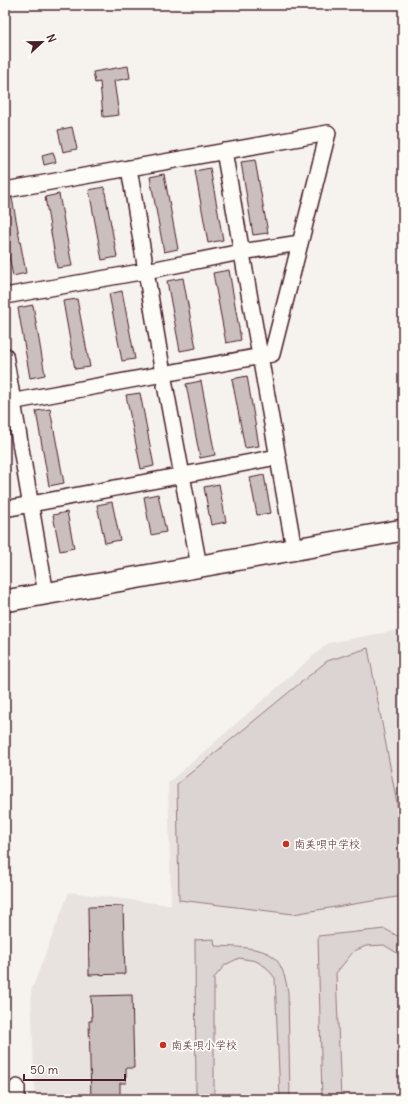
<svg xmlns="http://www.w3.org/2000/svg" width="408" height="1104" font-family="Delius,'Klee One',sans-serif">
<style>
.built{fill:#e9e3e0}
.green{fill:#dcd4d2;stroke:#937a7e}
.building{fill:#cbbfbe;stroke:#4a1f2b}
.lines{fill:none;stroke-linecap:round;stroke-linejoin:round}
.street-casing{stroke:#4a1f2b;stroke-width:18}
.secondary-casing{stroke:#4a1f2b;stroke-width:24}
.street{stroke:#fdfcf7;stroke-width:15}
.secondary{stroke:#fdfcf7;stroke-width:21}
.poi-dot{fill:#c8321e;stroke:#fdfcf7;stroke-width:1.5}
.labels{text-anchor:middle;stroke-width:3.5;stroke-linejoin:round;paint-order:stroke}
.poi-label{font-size:11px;fill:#4a1f2b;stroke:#fdfcf7;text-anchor:start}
</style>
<rect width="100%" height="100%" fill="#f6f3ef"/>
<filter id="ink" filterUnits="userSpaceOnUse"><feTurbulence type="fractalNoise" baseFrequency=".025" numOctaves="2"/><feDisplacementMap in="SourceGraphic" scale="8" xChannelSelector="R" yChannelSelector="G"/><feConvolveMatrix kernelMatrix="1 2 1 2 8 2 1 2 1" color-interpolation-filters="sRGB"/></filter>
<g filter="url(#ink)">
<path class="built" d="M403 629V1099H35L31 991 69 892 171 905 168 783 328 643Z"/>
<path class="green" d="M368 648 403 836V896L293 914 179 900 177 784 327 661Z
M385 929 403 939V958L402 956 384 945 366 946 354 951 336 973 341 1099H322L318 936Z
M214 939 215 946C232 947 261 946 274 957 283 966 286 981 288 992L290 1099H279L280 1097 275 978 266 967 256 961 239 958 225 965 214 978V1097L239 1098 240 1099H196L195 940Z"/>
<path class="building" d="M128 66 130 78 114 81 119 115 103 117 100 82 95 83 93 72Z
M72 127 77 149 63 152 58 130Z
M53 152 56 162 44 165 42 155Z
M255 160 268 233 253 235 241 162Z
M210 168 223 240 208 243 195 171Z
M164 174 178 249 164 252 150 177Z
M104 187 117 257 102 260 89 190Z
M59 194 72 266 57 268 45 197Z
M12 198 26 273 13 276 5 236V199Z
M229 270 241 340 226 343 213 273Z
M183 278 196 348 180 351 167 281Z
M122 291 135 359 122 361 109 294Z
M77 299 90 367 75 369 63 301Z
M33 305 45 375 30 378 18 308Z
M247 376 259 446 245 448 232 379Z
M201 381 215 455 200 458 186 384Z
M140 393 154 466 141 469 126 395Z
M50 409 64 483 49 486 36 411Z
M264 475 271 513 257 515 250 478Z
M219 484 226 522 211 525 204 487Z
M158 494 166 532 151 535 144 497Z
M112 502 120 540 105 543 97 505Z
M67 512 74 548 60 551 53 515Z
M123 906 125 974 89 975 88 907Z
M132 995 134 1068H126V1083H120V1099H91L89 1021H92L91 996Z"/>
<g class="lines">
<defs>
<path id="street" d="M224 151 294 549
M129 168 163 374 199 566
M5 190 328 133 272 354 5 403
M5 296 146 271 241 252 300 243
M5 355 46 594
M5 509 277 457
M17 1099V1087"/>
<path id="secondary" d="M5 601 403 530"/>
</defs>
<use href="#street" class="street-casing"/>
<use href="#secondary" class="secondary-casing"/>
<use href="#street" class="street"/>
<use href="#secondary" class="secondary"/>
</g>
</g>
<g class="poi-dot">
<circle cx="286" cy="844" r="4"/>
<circle cx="163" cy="1045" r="4"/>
</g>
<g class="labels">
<g class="poi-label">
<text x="294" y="848">南美唄中学校</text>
<text x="171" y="1049">南美唄小学校</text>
</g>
</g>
<rect width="408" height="1104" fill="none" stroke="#fdfcf7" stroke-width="20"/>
<rect x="10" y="10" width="388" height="1084" fill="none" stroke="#4a1f2b" stroke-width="1.5" filter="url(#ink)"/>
<g transform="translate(42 42) rotate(68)" stroke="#fdfcf7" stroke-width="3" paint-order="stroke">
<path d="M0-3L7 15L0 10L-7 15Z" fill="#4a1f2b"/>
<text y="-6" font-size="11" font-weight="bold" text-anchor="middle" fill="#4a1f2b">N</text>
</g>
<path d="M24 1074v6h101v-6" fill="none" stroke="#4a1f2b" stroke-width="2"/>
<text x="30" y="1074" font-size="12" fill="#4a1f2b" stroke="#fdfcf7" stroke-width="3" paint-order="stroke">50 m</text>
</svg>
